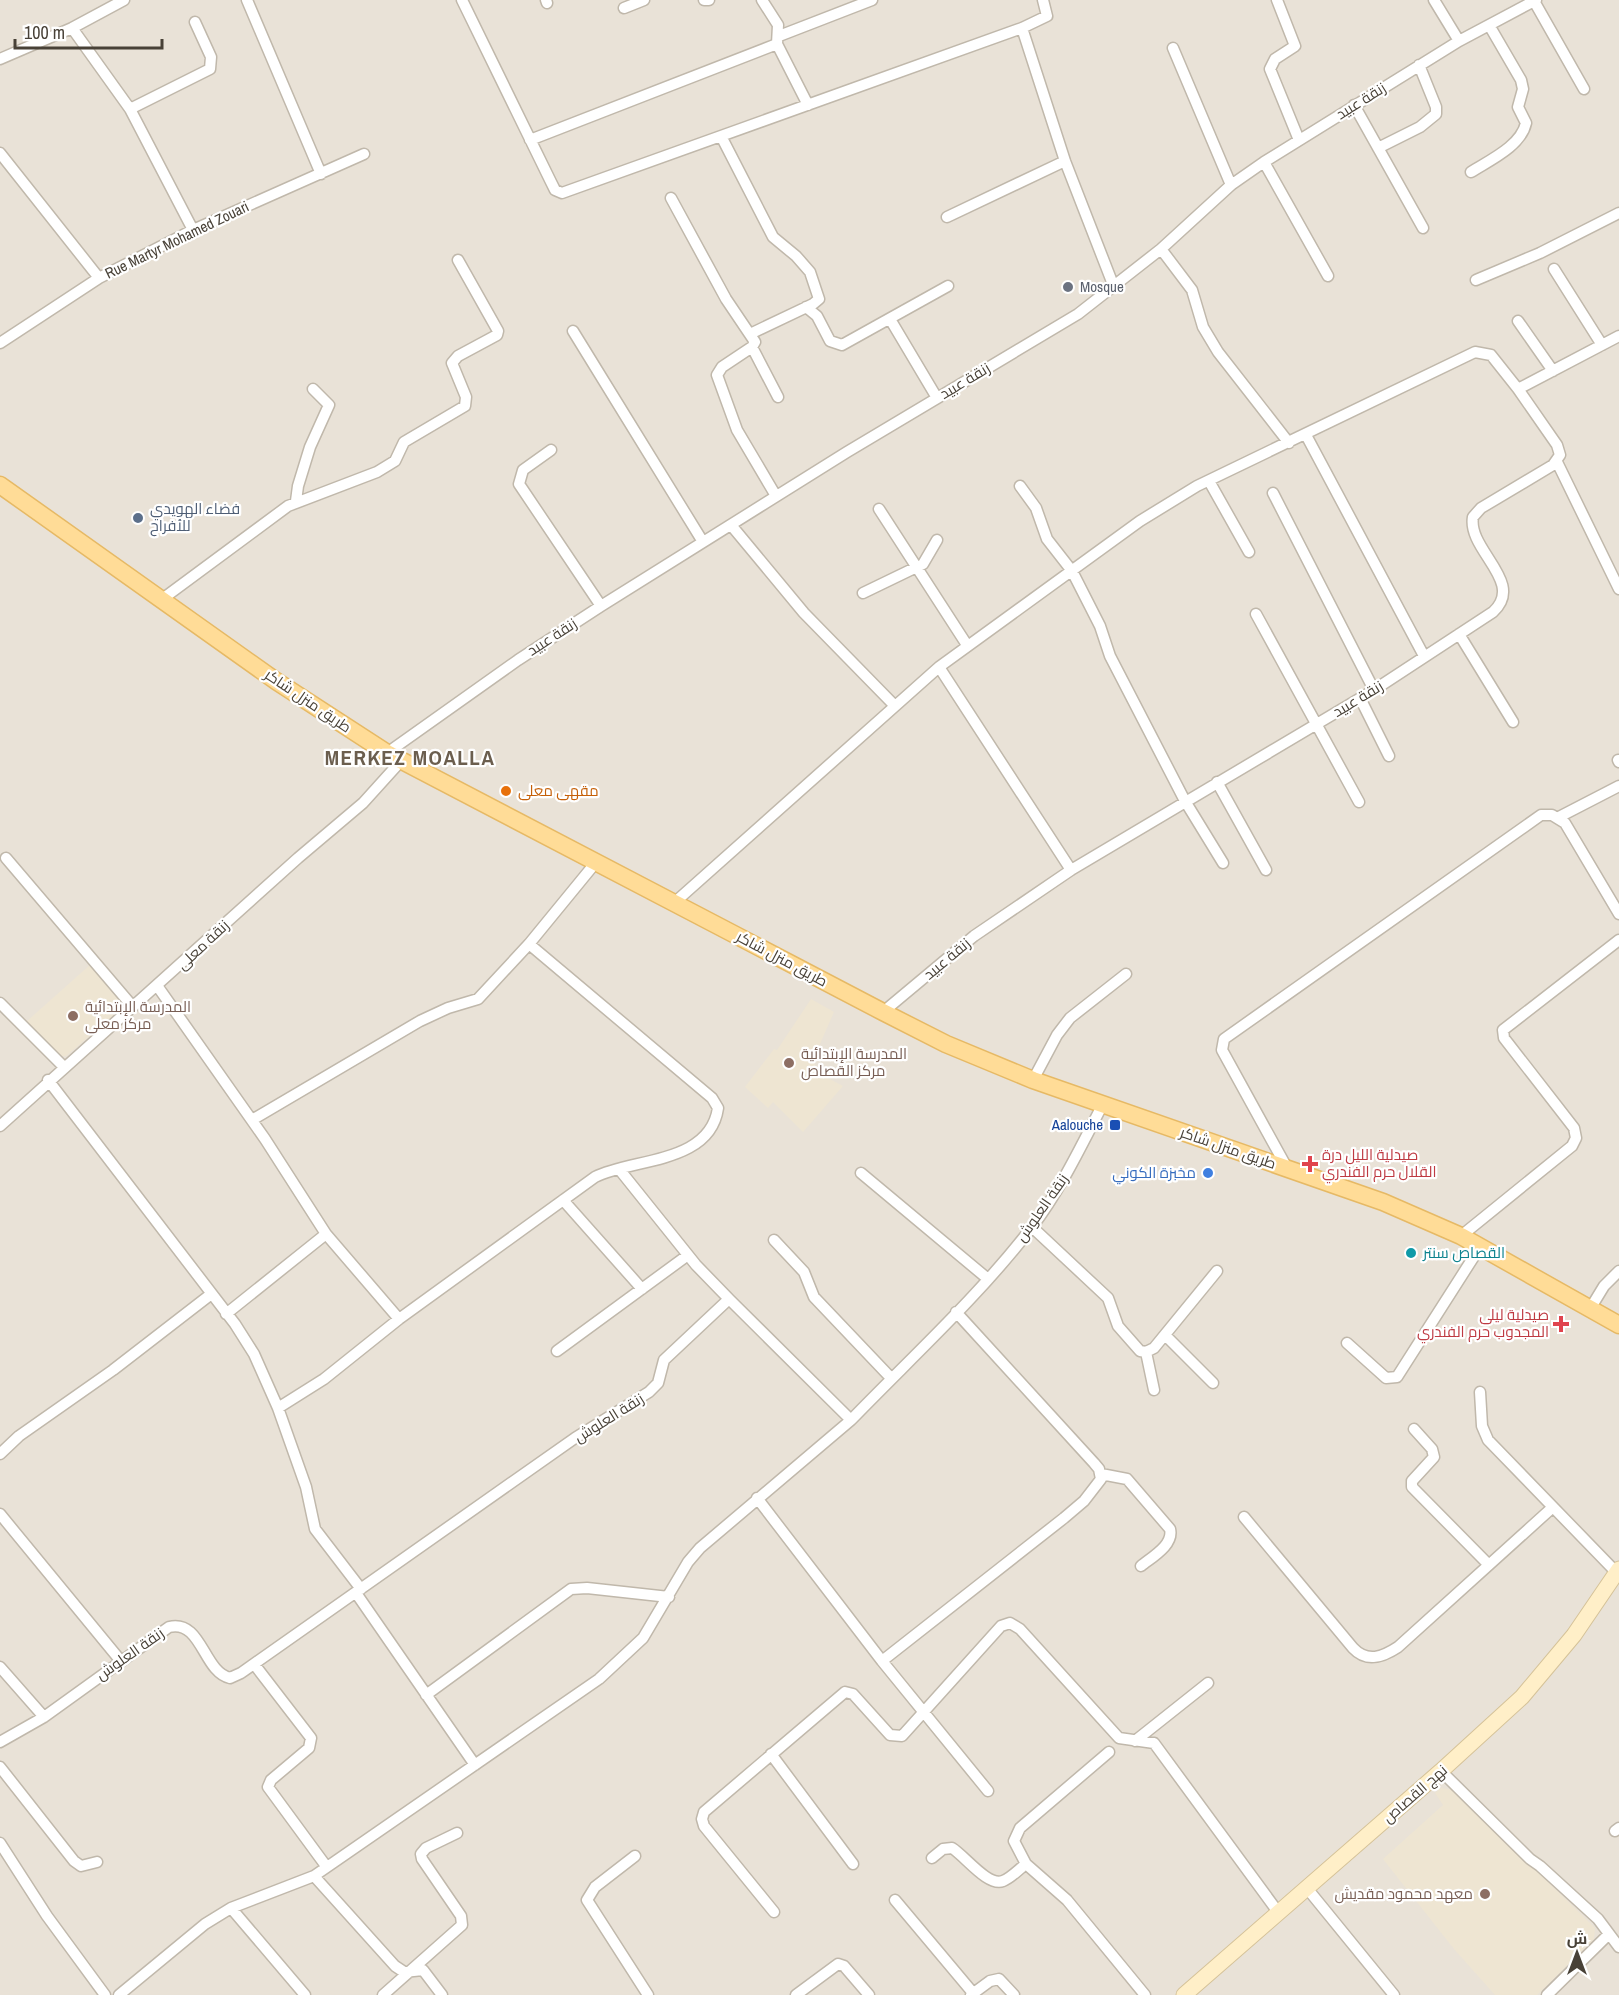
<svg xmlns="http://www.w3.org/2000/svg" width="1619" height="1995" font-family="'Archivo Narrow',Cairo,sans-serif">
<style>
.residential{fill:#e9e2d7}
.education{fill:#eee5d2}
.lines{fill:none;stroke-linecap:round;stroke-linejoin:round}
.street-casing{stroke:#c0b8ab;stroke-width:13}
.secondary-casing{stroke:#d5c298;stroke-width:17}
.primary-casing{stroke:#e6b965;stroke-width:19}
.street{stroke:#fff;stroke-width:10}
.secondary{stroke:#ffefc8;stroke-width:15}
.primary{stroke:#ffdc97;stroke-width:16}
.worship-dot{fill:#6b7280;stroke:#fff;stroke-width:2}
.service-dot{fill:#5c6f8a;stroke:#fff;stroke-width:2}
.food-dot{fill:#e8710a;stroke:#fff;stroke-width:2}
.education-dot{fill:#8d6e63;stroke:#fff;stroke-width:2}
.transit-dot{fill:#1a4fb4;stroke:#fff;stroke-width:2}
.health-dot{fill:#e0444e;stroke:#fff;stroke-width:2}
.shop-dot{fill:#3f7fe0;stroke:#fff;stroke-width:2}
.culture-dot{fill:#0f9aa8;stroke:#fff;stroke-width:2}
.labels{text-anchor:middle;stroke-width:4.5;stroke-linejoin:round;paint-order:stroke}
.street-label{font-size:15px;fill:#484137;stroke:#fff}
.worship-label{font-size:15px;fill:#5b616d;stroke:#fff;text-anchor:start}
.service-label{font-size:15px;fill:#4e5e75;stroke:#fff;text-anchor:start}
.food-label{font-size:15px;fill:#c56008;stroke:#fff;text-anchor:start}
.education-label{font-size:15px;fill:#785e54;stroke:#fff;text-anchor:start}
.transit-label{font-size:15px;fill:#164399;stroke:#fff;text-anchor:end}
.health-label{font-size:15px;fill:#be3a42;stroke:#fff;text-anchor:start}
.shop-label{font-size:15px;fill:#366cbe;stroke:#fff;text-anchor:end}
.culture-label{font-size:15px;fill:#0d838f;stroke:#fff;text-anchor:start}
.district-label{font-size:21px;font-weight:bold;letter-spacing:1.5px;fill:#6b5e4e;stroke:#fff}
</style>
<rect width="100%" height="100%" fill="#f5f0e9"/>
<path class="residential" d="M0 0H1619V1995H0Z"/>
<path class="education" d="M91 964 123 1000 117 1006 120 1010 66 1056H60L26 1022Z
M811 999 834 1012 813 1060 815 1065 822 1075 843 1086 803 1132 773 1102 768 1108 745 1087 774 1049 777 1050Z
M1441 1788 1454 1790 1595 1928 1594 1939 1537 1995H1495L1454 1949 1383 1859 1443 1805 1435 1793Z"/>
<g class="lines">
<defs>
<path id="street" d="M247 0 321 174
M462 0 551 182 555 190 562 193 1022 28 1047 16 1043 0
M546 0 547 3
M704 0H709
M762 0 778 25 777 44 808 105
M1277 0 1295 46 1275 59 1270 69 1299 140
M1434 0 1459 41
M1534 1 1584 89
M624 8 644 0
M72 28 130 109 193 230
M1022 28 1065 161 1114 287
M779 36 872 0
M1173 48 1231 185
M0 59 72 28 124 0
M1354 105 1423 228
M130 109 210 69 211 57 195 22
M721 136 773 237 796 256 810 272 819 299 813 304 750 334
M530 140 777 44
M1378 148 1420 127 1436 114V107L1419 65
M0 153 99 278
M1264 162 1328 276
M1471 172C1490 160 1521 146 1526 123L1518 107 1523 89 1521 80 1489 25
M671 198 726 299 755 342 752 347 722 367 717 375 737 430 776 496
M947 217 1065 161
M1161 249 1192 290 1203 327 1218 352 1289 443
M1554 269 1602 345
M1476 280 1540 253 1619 213
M806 307 817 316 830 341 842 345 948 286
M890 319 937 398
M1518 321 1553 371
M573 331 703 542
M0 343 99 278 193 230 364 154
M752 347 778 397
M1306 435 1424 656
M551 450 523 470 519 484 601 606
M1557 462 1619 589
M1209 481 1249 552
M1020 486 1036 508 1047 539 1072 571 1100 626 1110 656 1185 801 1223 863
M1273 493 1374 690
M296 501 298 486 310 447 329 405 313 389
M879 509 967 645
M731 525 804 613 895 706
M863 593 923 564 937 540
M161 600 288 506 377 472 395 461 404 442 465 406 466 397 452 363 458 356 497 335 498 331 458 260
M1256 614 1359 802
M1459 634 1513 722
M939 667 1071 870
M1360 698 1389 756
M387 753 518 660 601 606 847 452 1078 314 1161 249 1231 185 1264 162 1459 41 1536 0
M1618 760 1619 762
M1217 782 1266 870
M1559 817 1619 786
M6 858 133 1007
M674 903 939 667 1140 521 1197 486 1475 352 1491 355 1518 389
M158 987 265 1139 326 1234 399 1319
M0 1003 64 1067
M883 1012 974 936 1071 870 1374 690 1493 612C1526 582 1467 550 1473 517L1481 508 1553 465 1560 455 1557 445 1518 389 1619 336
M48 1080 235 1324 254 1354 278 1408 324 1379 399 1319 595 1177C633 1158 710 1164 718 1108L712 1098 529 944
M1033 1080 1057 1035 1070 1018 1126 974
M252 1120 420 1021 448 1008 478 999 529 944 597 861
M0 1126 298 858 363 803 401 761
M1287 1168 1222 1050 1224 1039 1541 815H1552L1565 823 1619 914
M619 1169 696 1265 729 1299
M861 1173 988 1279
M563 1200 642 1289
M1032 1227 1108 1298 1118 1326 1140 1351 1146 1352
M1461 1236 1572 1146 1576 1138 1574 1128 1504 1038 1503 1030 1619 940
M774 1240 804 1272 814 1297 891 1378
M1590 1309 1604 1286 1619 1271
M226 1314 326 1234
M1165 1335 1213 1383
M1347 1343 1386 1378 1397 1377 1480 1247
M557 1351 688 1255
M1146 1352 1154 1348 1217 1271
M1146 1352 1154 1390
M1480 1392 1482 1426 1488 1440 1616 1572
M278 1408 306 1487 315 1529 361 1589
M1414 1429 1432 1449 1434 1457 1412 1481V1487L1488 1564
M0 1454 19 1436 113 1370 210 1295
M1101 1474 1127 1479 1170 1529C1174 1545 1152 1557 1141 1566
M757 1498 882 1661 988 1791
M0 1514 120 1660
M1244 1517 1353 1648C1367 1663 1383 1657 1398 1647L1553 1507
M356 1593 475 1765
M882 1661 1064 1518 1084 1501 1101 1479 1099 1469 1094 1463 956 1312
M254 1664 311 1738 309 1748 271 1780 268 1787 326 1866
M0 1667 44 1717
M426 1695 571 1589 587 1588 669 1597
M1135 1741 1208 1683
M0 1742 44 1717 169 1627C202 1619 203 1672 230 1678L241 1673 575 1438 649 1392 658 1383 664 1360 729 1299 851 1420C912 1357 979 1296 1032 1227 1061 1189 1081 1146 1103 1104
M1109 1752 1020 1828 1014 1841 1026 1864 1067 1900 1145 1995
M771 1754 853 1864
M0 1767 74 1861 81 1866 97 1862
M1441 1771 1530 1859 1540 1866 1598 1919 1619 1947
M1615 1831 1619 1828
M0 1843 47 1916 105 1995
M635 1856 595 1887 587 1900 648 1995
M932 1858 943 1849 952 1848C965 1856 988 1887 1003 1881 1011 1878 1019 1869 1026 1864
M314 1876 395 1966 404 1972 423 1970 442 1995
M1306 1887 1394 1995
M895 1900 973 1993
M231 1908 305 1995
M774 1912 704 1826 702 1819 704 1812 845 1692 853 1694 890 1735 902 1736 1001 1626 1010 1623 1020 1629 1119 1738 1154 1743 1278 1912
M119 1995 205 1924 231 1908 314 1876 599 1679 643 1638 688 1562 700 1548 851 1420
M383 1995 462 1925 461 1916 422 1859 421 1854 426 1848 457 1833
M796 1995 838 1964 844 1966 869 1995
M971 1995 990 1981 999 1979 1014 1995
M1547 1995 1609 1934"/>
<path id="secondary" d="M1184 1995 1441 1771 1522 1697 1574 1635 1619 1569"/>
<path id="primary" d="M0 485 276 681 387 753 883 1012 946 1044 1033 1080 1383 1202 1461 1236 1619 1325"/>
</defs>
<use href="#street" class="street-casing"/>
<use href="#secondary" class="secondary-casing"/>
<use href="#primary" class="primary-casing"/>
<use href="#street" class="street"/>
<use href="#secondary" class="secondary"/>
<use href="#primary" class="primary"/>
</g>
<circle class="worship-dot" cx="1068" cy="287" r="6"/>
<circle class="service-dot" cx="138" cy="518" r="6"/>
<circle class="food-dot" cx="506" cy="791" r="6"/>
<g class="education-dot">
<circle cx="73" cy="1016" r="6"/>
<circle cx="789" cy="1063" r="6"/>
<circle cx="1485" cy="1894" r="6"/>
</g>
<rect class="transit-dot" x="1109" y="1119" width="12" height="12" rx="3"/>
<g class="health-dot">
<path d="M1307 1155h6v6h6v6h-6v6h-6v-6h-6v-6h6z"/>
<path d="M1558 1315h6v6h6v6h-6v6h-6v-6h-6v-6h6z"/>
</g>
<circle class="shop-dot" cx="1208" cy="1173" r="6"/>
<circle class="culture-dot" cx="1411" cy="1253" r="6"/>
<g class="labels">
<g class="street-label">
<text transform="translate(1361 101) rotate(-32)" y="5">زنقة عبيد</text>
<text transform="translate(177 240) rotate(-26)" y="5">Rue Martyr Mohamed Zouari</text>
<text transform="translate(965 381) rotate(-31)" y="5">زنقة عبيد</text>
<text transform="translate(552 637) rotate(-33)" y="5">زنقة عبيد</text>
<text transform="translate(1358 699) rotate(-31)" y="5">زنقة عبيد</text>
<text transform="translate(308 701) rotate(34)" y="5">طريق منزل شاكر</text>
<text transform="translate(203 945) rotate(-43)" y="5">زنقة معلى</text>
<text transform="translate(782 959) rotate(28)" y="5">طريق منزل شاكر</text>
<text transform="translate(947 959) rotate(-40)" y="5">زنقة عبيد</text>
<text transform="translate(1228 1148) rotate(19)" y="5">طريق منزل شاكر</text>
<text transform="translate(1042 1208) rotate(-55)" y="5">زنقة العلوش</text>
<text transform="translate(609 1418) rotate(-32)" y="5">زنقة العلوش</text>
<text transform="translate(130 1654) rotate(-35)" y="5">زنقة العلوش</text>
<text transform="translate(1415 1794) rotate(-41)" y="5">نهج القصاص</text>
</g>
<g class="worship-label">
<text x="1080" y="292">Mosque</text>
</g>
<g class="service-label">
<text x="150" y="514">فضاء الهويدي<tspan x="150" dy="17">للأفراح</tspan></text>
</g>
<g class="food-label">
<text x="518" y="796">مقهى معلى</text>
</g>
<g class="education-label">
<text x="85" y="1012">المدرسة الإبتدائية<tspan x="85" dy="17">مركز معلى</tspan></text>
<text x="801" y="1059">المدرسة الإبتدائية<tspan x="801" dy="17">مركز القصاص</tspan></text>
<text x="1473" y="1899" text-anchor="end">معهد محمود مقديش</text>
</g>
<g class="transit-label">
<text x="1103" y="1130">Aalouche</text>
</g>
<g class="health-label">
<text x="1322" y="1160">صيدلية الليل درة<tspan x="1322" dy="17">القلال حرم الفندري</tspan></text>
<text x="1549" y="1320" text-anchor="end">صيدلية ليلى<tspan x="1549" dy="17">المجدوب حرم الفندري</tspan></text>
</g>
<g class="shop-label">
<text x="1196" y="1178">مخبزة الكوني</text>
</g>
<g class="culture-label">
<text x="1423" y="1258">القصاص سنتر</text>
</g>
<g class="district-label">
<text x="410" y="765">MERKEZ MOALLA</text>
</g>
</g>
<g transform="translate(1577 1953)" stroke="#ffffff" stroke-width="4.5" paint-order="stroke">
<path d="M0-4.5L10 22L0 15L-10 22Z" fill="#484137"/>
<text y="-9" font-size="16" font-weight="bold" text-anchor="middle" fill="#484137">ش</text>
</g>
<path d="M15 39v9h147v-9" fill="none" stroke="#484137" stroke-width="3"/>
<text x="24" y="39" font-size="18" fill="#484137" stroke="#ffffff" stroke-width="4.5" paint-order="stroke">100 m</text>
</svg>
